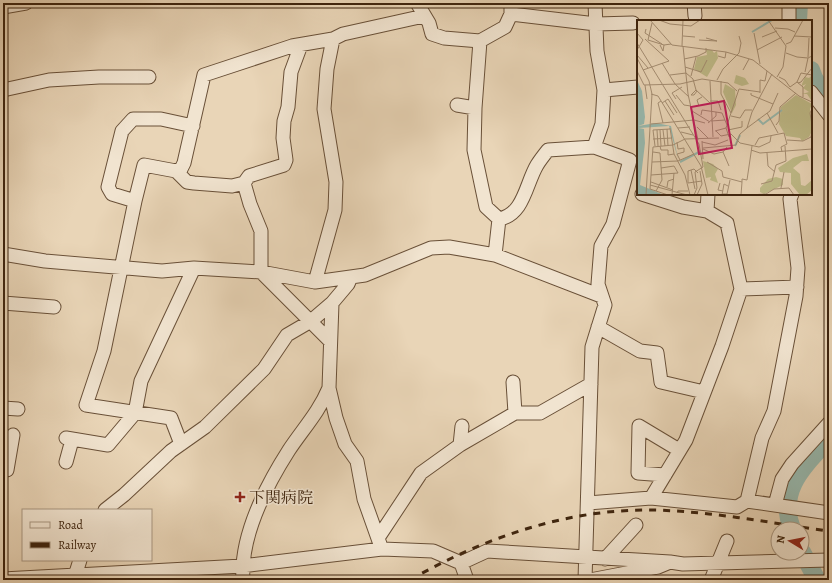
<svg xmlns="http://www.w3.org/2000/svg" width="832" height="583" font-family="Alegreya,'Noto Serif JP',serif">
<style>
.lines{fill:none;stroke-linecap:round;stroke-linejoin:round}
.river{stroke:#97b9af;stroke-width:18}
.minor-casing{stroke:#695038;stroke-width:15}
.minor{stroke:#f1e4d0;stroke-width:13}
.rail{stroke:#3e240e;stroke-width:3;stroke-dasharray:7 7;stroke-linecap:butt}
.poi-dot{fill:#8f2418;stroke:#f1e4d0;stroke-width:1.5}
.labels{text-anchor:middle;stroke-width:3;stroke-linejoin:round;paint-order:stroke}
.poi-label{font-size:16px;fill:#3e240e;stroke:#f1e4d0;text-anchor:start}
.inset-river{fill:none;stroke:#97b9af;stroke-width:2}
.inset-road{fill:none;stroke:#a58e73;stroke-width:1}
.view{fill:#c2185b;fill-opacity:0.15;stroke:#c2185b;stroke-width:2}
.inset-edge{fill:none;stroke:#3e240e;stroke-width:2}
</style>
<rect width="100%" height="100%" fill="#e9d5b7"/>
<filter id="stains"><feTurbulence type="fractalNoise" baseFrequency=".005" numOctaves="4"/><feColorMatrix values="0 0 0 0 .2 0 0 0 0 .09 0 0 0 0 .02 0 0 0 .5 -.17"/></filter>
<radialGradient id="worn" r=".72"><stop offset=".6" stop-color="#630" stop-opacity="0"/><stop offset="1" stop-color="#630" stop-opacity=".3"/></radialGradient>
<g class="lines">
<path class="river" d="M798 21 799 3
M811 70 814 78 829 100
M792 529C777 490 804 466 829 439
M802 552 817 580"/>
<defs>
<path id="minor" d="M417 3 429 23 432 34 444 38 480 41 505 27 511 14V3
M694 3 695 16
M3 7 26 3
M511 14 596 24 633 23
M789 21V3
M480 41 475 108 474 150 486 207 499 219
M301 45 291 72 288 107 284 121 283 138 286 160 284 165 249 176 244 183 232 186 194 183 187 182 176 171 181 169 184 163 204 75 292 46 333 39 343 34 424 16
M3 90 49 80 99 77H149
M604 90 638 87
M811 92 829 115
M457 105 475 108
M594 147 602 124 604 90 597 51 595 3
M176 171 144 165 135 201 104 351 86 405 171 418 181 444
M244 183 250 204 261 231V272L330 341
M642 194 683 207 707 211 727 223 741 289 722 346 686 440 651 498
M135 201 112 194 108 187 122 131 133 119H161L193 126
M707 211 708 194
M499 219C524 215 526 183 537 165 540 160 544 155 548 150L594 147 630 160 613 224 601 246 598 284 605 305 592 347 585 580
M3 254 45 261 162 271 194 268 261 272 315 282 365 275 431 248 449 247 495 255 601 296
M495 255 499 219
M315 282 335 210 336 182 324 109 327 69 333 39
M741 289 797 287
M3 303 54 307
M332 303 329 388 336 418 345 444 357 461 364 499 380 544
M598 327 640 351 657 353 661 382 704 392
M513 382 515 413
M3 408 18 409
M66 438 108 445 135 413 141 381 194 268
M460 445 462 426
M66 462 72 440
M3 470H7L13 435
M665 475 638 473 639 426 679 450
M747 501 762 438 774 411 796 296 798 268 790 199 792 194
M588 503 651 498 737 507 747 501 829 513
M775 505 782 479 792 464 829 423
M105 510 124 495 171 451 205 427 264 369 287 335 311 321 332 303 348 284 351 277
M378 538 421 473 460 445 515 413H540L591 384
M605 559 636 525
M461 563 467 580
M75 576 80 560
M3 579 242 566 382 549 433 551 461 563 487 551 670 562
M243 580C240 535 266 486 289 450 303 429 319 412 329 388
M590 580 658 567 670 562 683 564 829 560
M711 580 727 541"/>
</defs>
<use href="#minor" class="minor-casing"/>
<use href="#minor" class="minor"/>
<path class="rail" d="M410 580C483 538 567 509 651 510 711 511 770 523 829 531"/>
</g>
<path class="poi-dot" d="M238 491h4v4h4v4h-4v4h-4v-4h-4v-4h4z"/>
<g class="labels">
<g class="poi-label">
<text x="249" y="503">下関病院</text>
</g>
</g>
<g transform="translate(637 20)">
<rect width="175" height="175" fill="#e9d5b7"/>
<path d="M69 30H75L77 33 80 31 81 38 70 57 57 49 60 37 70 35ZM99 55 108 58 112 64 105 66 97 63ZM175 55V80H174L170 74H165L172 72 166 68 169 64 165 66V64L168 57 172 58ZM88 64 98 70 99 85 95 93 86 72ZM159 75 175 84 173 89 175 111 172 117 165 121 163 118 149 116 142 104 144 87ZM170 134 172 141H165L156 148 163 154 164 165 168 166 175 160V170L169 175H163L154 164V153L143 152 141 148 156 138ZM66 141 76 144 81 149 78 154 81 163 73 160 74 157 69 158ZM139 157 146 159V165L127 174 123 172V168L131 159Z" fill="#bfbb89"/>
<path d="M0 60 5 71 8 97 7 104 1 106 19 103 34 106 41 139 32 106 2 108 7 109 8 123 3 165 27 175H0Z" fill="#97b9af"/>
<path class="inset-river" d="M115 12 135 0M121 99 126 104 145 90M98 126 103 115M43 142 64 131"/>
<path class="inset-road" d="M13 0 35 25 89 32 116 40 162 76 175 82M22 0 33 4 54 6 63 0M131 0 149 26 146 47 140 57M15 3 11 20 27 25 34 24M138 8 151 9 158 12M9 9 8 13 25 24M0 13 6 20 0 30M117 13 123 44M46 16 58 17M157 16 175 17M125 17 140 11M8 19 32 41M62 20 80 21 69 18M0 23 62 124 66 147 58 152 60 168 57 175M149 24 154 22 166 0M23 25 26 31 27 25M45 26 46 0M46 26 51 74 61 120M120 30 145 17M149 33 160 37 171 38 175 36M0 35 11 48M81 36 88 38 89 32M171 37 172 18M0 38 12 61 15 74 9 175M47 39 61 36 69 32V28M25 43 38 64M48 47 64 52 70 40M6 50 32 41M106 50 112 39M0 51 7 65 43 64 65 59 91 63 100 71M168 52 171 38M49 53 56 59 59 70 73 83M33 55 49 53M54 56 59 37M142 57 148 60 153 67 160 62 164 53 175 55M80 60 86 49 102 33 104 23 102 16M73 61 76 117M84 61V74L94 93M160 62 166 67V77M161 63 164 62 175 48M38 64 52 77M8 65 10 79M59 70 54 75H57L60 71M114 73V75L136 84M123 73V60L128 61 130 51M14 74 21 76 64 146 71 175M39 75 47 85 54 86M39 79 35 73 45 67M24 81 21 83 26 103M28 81 37 95M73 81H81L84 90M25 83 31 79 40 93M62 86 60 80 65 77M175 89 173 93 175 105M55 91 73 102M130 93 141 113M64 95 65 90 79 92M94 96 103 98 108 90H115M74 101 88 100M71 103 79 96V92L85 93 90 105M14 104 57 100 68 103M139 105 142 101 143 87 159 73M60 107 71 118M33 108 37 134 48 155 53 175M41 108 53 107M89 108 102 69 123 72M110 108 133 91 141 73M30 109 31 126M20 110 21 126M23 110 24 126M26 110 28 126M91 110 105 107V101M78 111 89 108 92 117M79 111 84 116 94 114 103 123 122 127 133 122 134 116M44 112 56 115M16 119 35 118M150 120 166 121 174 117 175 111M65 121 66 139M40 122 41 129 47 128V132L40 134 43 140M65 122 78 125 91 120M118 125 122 118 147 113 150 124 144 127 145 132M18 126 16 110 33 109M23 126 24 130H31V135L37 134M66 128 99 125 103 114 110 108 115 92 135 54M66 129 77 134 86 132 90 127M114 130 123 133 175 129M16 132 23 133 25 160 19 171M86 132 92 146M130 133 131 146 138 152M15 142 41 141 57 134M70 142 85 151 86 157 105 162V159L110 160 115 126M54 150 58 169M61 153 57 149 51 151V163L65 161M14 155 41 153 37 146 24 148M14 162 36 170M83 163 81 170 86 171M124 164 135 161 139 145 149 141 148 126M13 165 50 175M30 167 31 161 37 159M144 168 147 152M40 173 41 171H51M85 174H90L93 160M31 175 13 169 16 127 36 125 48 119 82 118M35 175 37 153M60 175 65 164 63 151M85 175 87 164 91 166M104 175 105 162M112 175 129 174 137 169 152 168 157 175"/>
<path class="view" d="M87 81 95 128 62 134 54 87Z"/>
<rect width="175" height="175" class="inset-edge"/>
</g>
<rect width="832" height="583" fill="none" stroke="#e9d5b7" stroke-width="16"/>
<rect x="4" y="4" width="824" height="575" fill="none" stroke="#3e240e" stroke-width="2"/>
<rect x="8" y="8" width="816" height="567" fill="none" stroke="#3e240e"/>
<rect x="22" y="509" width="130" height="52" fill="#f1e4d0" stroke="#a99782"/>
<rect x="30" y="522" width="20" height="6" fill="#f1e4d0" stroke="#a99782"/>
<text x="58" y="529" font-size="12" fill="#3e240e">Road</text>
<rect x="30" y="542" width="20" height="6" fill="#3e240e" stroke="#a99782"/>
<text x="58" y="549" font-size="12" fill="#3e240e">Railway</text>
<g transform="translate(790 541) rotate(280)"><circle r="19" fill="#f1e4d0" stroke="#a99782"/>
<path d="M0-3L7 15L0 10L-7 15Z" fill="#8f2418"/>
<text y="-6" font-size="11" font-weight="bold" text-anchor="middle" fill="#3e240e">N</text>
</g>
<rect width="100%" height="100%" filter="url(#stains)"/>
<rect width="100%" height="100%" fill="url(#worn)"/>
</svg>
